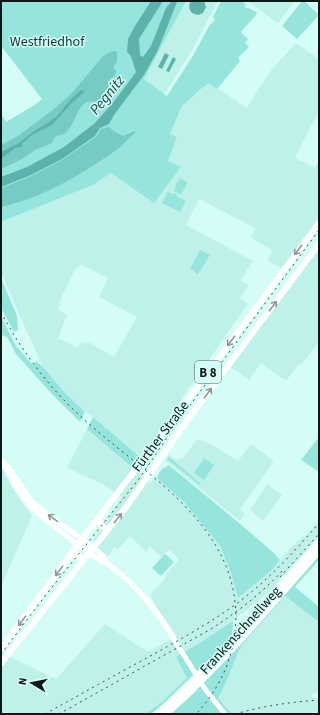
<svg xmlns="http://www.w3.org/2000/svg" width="320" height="715" font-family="'Source Sans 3',sans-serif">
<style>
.built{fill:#bff1eb;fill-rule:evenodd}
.green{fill:#96e5dc}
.forest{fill:#76ccc4}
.water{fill:#5db3ab}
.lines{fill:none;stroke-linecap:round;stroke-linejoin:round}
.secondary{stroke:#fff;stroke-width:5}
.primary{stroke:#fff;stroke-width:6}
.trunk{stroke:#fff;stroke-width:6}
.rail{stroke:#394e4b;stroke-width:1;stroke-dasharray:2 4;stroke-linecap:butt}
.oneway{stroke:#919897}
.labels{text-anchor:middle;stroke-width:3;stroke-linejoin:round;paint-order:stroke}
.shield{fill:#d5fdf8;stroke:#475d5a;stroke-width:1}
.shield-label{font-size:13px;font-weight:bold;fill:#0a1917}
.park-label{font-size:14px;fill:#0f3936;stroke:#d5fdf8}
.street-label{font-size:14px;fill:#0a1917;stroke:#d5fdf8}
.water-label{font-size:15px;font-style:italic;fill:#1a433f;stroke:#d5fdf8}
</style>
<rect width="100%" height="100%" fill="#d5fdf8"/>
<path class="built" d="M186 1H218L194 47 177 74 164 94 144 79Z
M247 1H295L279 22 277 23 260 10Z
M296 43 319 59V111L295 158 315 168 319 161V229L287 271 268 261 272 250 258 242 251 237 255 228 199 199 186 225 253 261 241 280 249 286 240 298 248 304 171 414 141 457 93 417 85 412 66 394 43 367 27 332 1 272V222L93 185 111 173 181 167 168 161 177 137 170 134 182 106 186 102 201 90 208 82 247 108 255 94 272 69ZM82 265 108 278 99 297 137 317 114 357 88 342 86 344 83 342 80 343 78 348 58 338 67 315 58 310 61 304 59 303 76 268Z
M319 241V342L301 365 299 364 286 381 261 363 249 380 227 364Z
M87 429 133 468 142 472 140 475 150 483 158 475 159 479 184 502 220 546 231 573 238 598 272 570 291 547 308 533 319 520V536L270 591 233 621 201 642 176 657 188 678 162 702 145 714H1V651L4 654 56 679 105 624 148 652 177 636 159 611 150 595 166 577 165 576 179 559 169 550 161 557 150 546 146 552 130 536 118 549 114 547 108 557 92 541 122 497 102 484 67 468Z
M197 439 211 444 238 461 251 444 274 461 240 509 245 514 240 521 170 464 165 461 169 455 177 460 183 458Z
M1 466 13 489 32 516 1 586Z
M267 484 282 495 263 521 250 510Z
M285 596 319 622V693L312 694V698H319V714H230H231L217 698 225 685 238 653 242 645Z"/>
<path class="green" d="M1 1H186L144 79 167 96 194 54 209 26 215 20 213 17 221 1H241L246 4 245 6 246 8H248L257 12 256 15 241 32 248 39 245 43 249 47 238 58 240 61 217 89 208 83 182 106 170 134 177 137 168 161 181 167 154 203 111 173 93 185 1 222V113L6 122 36 104 42 99 1 46Z
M302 1H304L319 15 297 39 282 26Z
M180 178 188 182 181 195 174 191 176 186 175 185 176 183H177Z
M168 192 173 194 174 193 177 194 176 196 186 201 180 212 162 203Z
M200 250H201L210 255 198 274 190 269Z
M1 278 17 316 18 330 14 332 1 308Z
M1 316 16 346 33 365 36 361 43 367 66 394 85 412 80 422 50 392 16 354 7 337 1 335Z
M93 417 139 456 133 468 87 429Z
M319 437V472L301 460Z
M169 457 201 484 200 485 167 459Z
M204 458 214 465 204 480 194 473Z
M169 465 239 523 274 553 280 560 272 570 238 598 231 573 220 546 184 502 158 479V475L162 469Z
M165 554 174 562 161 576 152 568Z
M319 556V560L295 587 319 607V622L285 596 242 645 238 653 225 685 218 698 231 713 171 714 197 690V688L241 643Z
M233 621 232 637 162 705 151 714H145L162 702 187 678 176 657 201 642Z"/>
<path class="forest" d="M116 51C118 59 118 62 113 67L116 71V74L108 81C109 90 108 95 103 103 99 102 92 100 87 102 76 107 75 126 65 133 63 135 59 135 56 136L52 143 35 150 24 158 1 169V159L22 144 32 135 52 125 71 104 84 91 69 101 57 116 47 123 31 133 20 142 1 152V145L18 136 54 109 71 94 103 56 110 52Z
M109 127 115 132 123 136 135 131V133C129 137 125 143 119 148 111 154 102 160 94 165 65 184 35 199 1 207V188L32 176 62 160 96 137 101 129Z"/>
<path class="water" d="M151 1H163L139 39 140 55 143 57 151 46 166 8 172 1 177 2 158 50 144 75 114 115 109 124 100 128 95 136 62 159 31 175 1 187V177L27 167 64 147 95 123 116 99 136 72C133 65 133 56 127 52L128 39 135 26Z
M191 1H204L206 7 203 13 198 15 192 13C189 9 188 5 191 1Z
M165 53 169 55 162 69 158 67Z
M173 57 176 59 169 72 166 71Z
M81 90 85 91 71 104 52 125 32 135 22 144V147L16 148 1 159V152L20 142 31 133 47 123 57 116 69 101Z"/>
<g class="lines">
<path class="secondary" d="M1 460 9 468 32 502 100 553 104 557 107 563
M3 463 20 493 28 504 36 512 83 549 101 561 107 563 130 582 143 596 155 610 167 628 205 689 225 714"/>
<path class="primary" d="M99 517C100 524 101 528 109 529
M71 555C77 554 81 556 82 562
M1 649 82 539 146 456 319 223
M1 663 126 507 191 415 319 244"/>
<path class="trunk" d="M157 714C216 664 267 601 319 542
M166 714C222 665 270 607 319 551"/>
<path class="rail" d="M1 312C21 350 47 385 79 415 146 477 246 527 235 633 231 664 217 692 196 714
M280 577 319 534
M1 654 45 596 139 479 177 423 319 230
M45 714C81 694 117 674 154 654 184 637 216 620 244 598 272 576 296 550 319 523
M59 714 211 629C237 612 261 594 282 571
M235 714C263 706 291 702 319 700"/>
</g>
<defs><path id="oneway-shaft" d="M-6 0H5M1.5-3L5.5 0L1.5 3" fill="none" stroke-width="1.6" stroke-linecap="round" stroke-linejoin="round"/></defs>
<g class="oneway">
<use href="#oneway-shaft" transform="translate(298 250) rotate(127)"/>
<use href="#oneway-shaft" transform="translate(273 306) rotate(-53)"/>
<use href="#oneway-shaft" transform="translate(231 341) rotate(127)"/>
<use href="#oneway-shaft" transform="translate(208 393) rotate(-53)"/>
<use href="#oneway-shaft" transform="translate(53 518) rotate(-144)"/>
<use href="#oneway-shaft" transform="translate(118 518) rotate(-52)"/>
<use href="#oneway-shaft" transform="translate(59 571) rotate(127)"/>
<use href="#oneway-shaft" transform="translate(22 621) rotate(127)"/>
</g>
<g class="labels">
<rect class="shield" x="195" y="361" width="26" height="22" rx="3"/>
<g class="shield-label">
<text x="208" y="377">B 8</text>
</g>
<g class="park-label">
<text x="47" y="46">Westfriedhof</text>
</g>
<g class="street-label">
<text transform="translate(160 436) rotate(-53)" y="5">Fürther Straße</text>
<text transform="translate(240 630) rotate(-48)" y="5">Frankenschnellweg</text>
</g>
<g class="water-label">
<text transform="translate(107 95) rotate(-51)" y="5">Pegnitz</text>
</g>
</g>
<rect width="320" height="715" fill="none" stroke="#0a1917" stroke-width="4"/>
<g transform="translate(32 683) rotate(280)" stroke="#d5fdf8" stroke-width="3" paint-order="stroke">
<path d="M0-3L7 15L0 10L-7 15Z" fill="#0a1917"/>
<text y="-6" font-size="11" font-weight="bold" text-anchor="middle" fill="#0a1917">N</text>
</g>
</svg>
